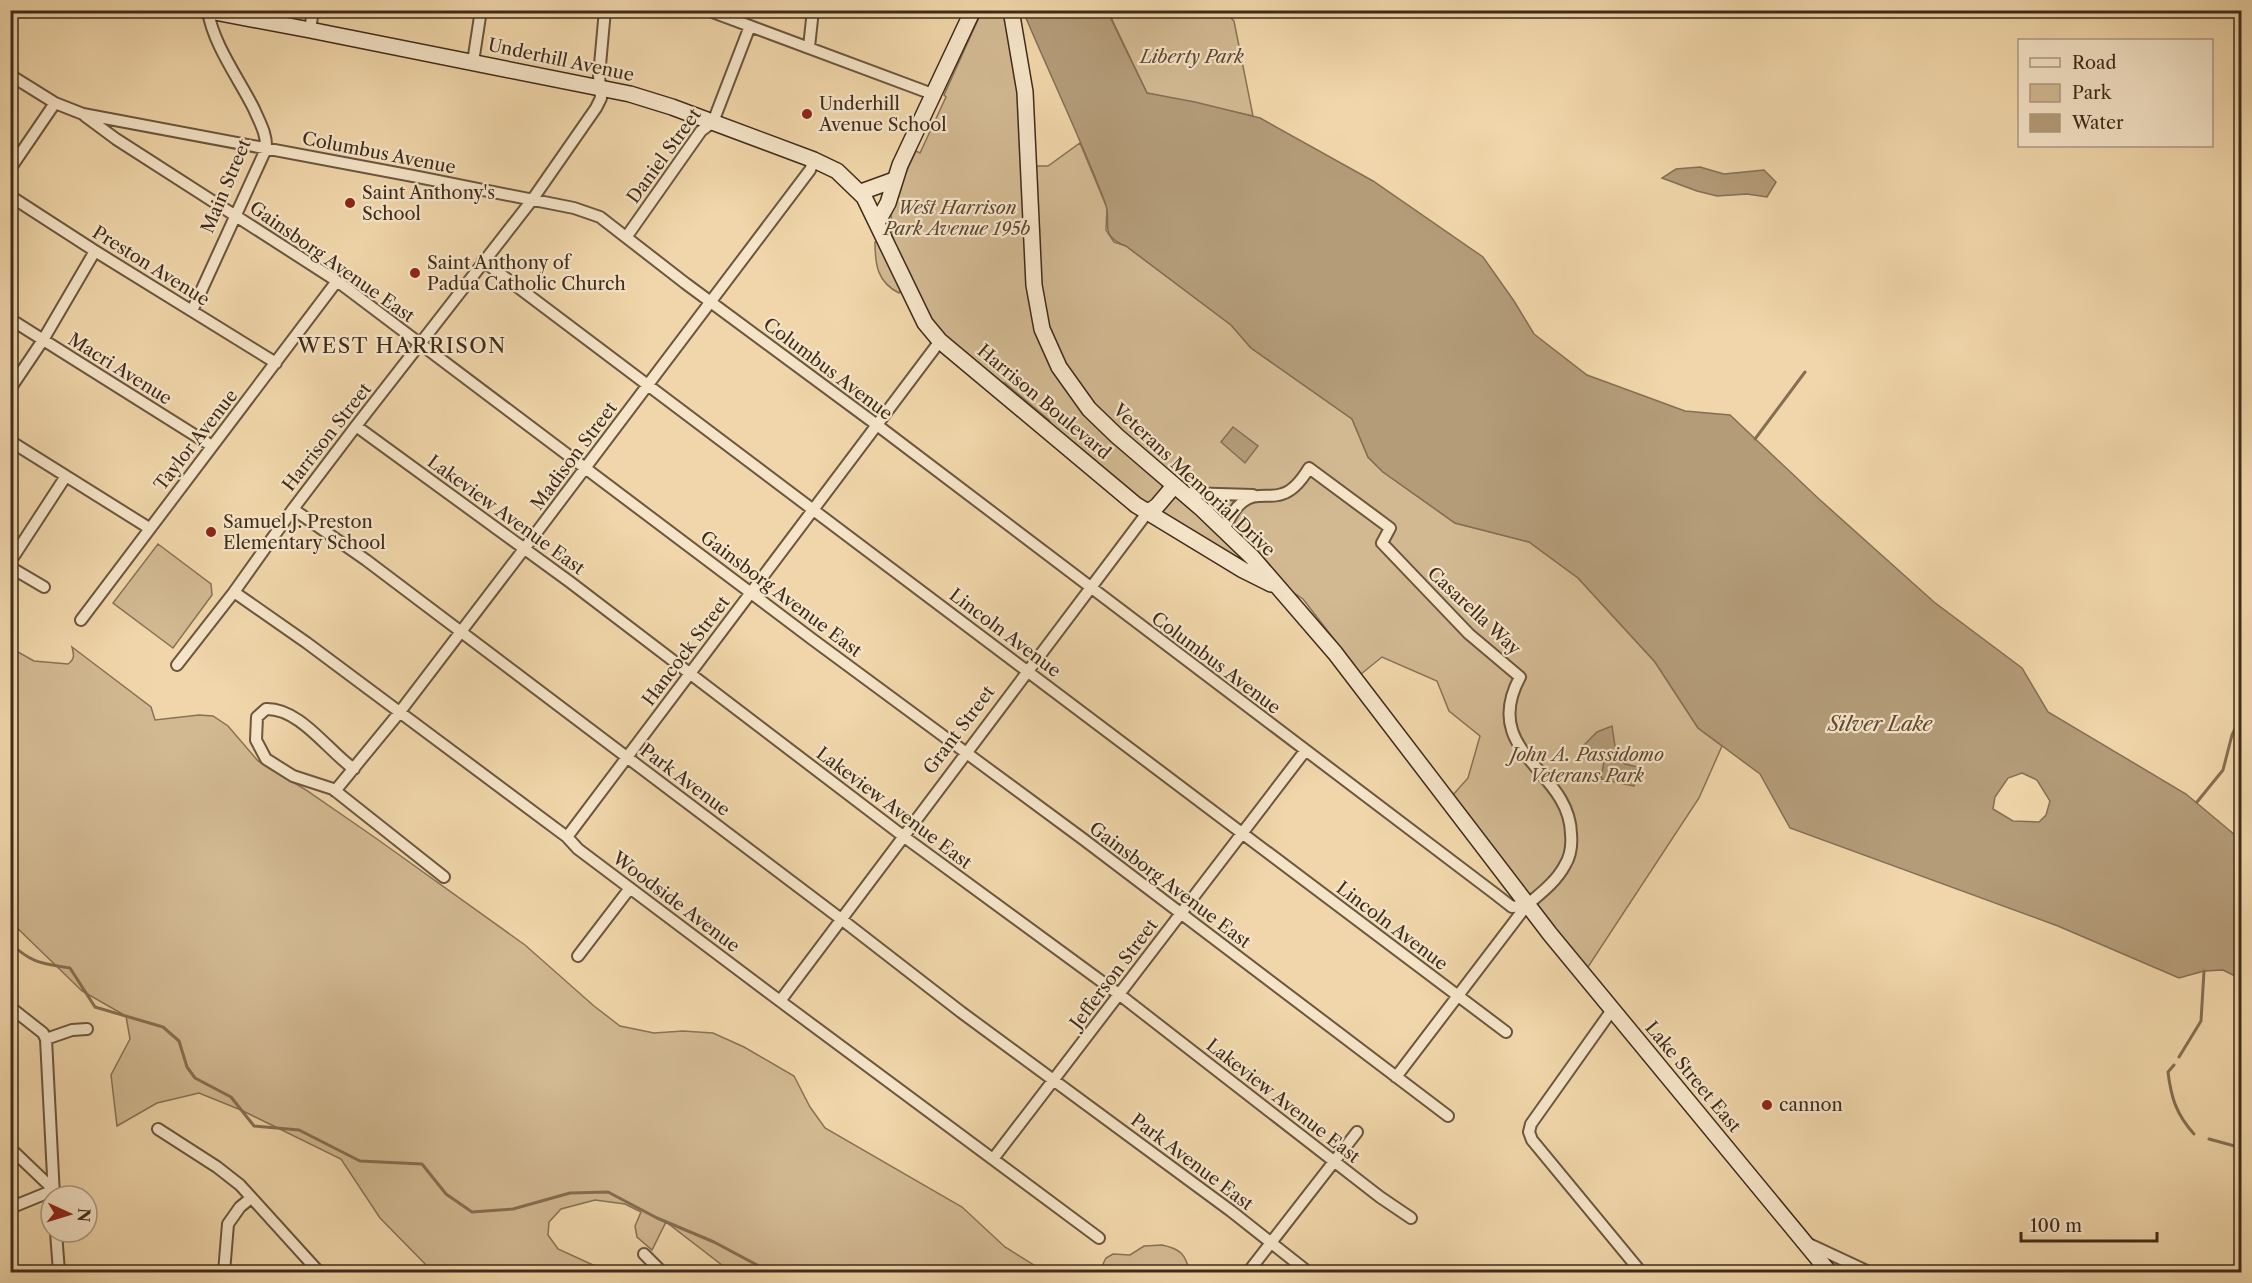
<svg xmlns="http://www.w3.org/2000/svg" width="2252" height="1283" font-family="'Libre Caslon Text',serif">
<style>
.green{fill:#d2b992;stroke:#887256;stroke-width:1.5}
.water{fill:#b49c79;stroke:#856f53;stroke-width:1.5;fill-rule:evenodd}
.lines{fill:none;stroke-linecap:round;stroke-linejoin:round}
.stream{stroke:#856f53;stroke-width:3}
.street-casing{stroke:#6b563e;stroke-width:14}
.secondary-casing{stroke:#3f2b1a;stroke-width:18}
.street{stroke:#f5e4c8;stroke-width:10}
.secondary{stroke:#f5e4c8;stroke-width:15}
.poi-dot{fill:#8f2418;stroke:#f5e4c8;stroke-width:2}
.labels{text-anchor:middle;stroke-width:4.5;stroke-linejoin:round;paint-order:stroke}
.park-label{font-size:18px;font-style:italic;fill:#5c4732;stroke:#f5e4c8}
.street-label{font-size:18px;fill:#3f2b1a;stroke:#f5e4c8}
.poi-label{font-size:18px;fill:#3f2b1a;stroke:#f5e4c8;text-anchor:start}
.water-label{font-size:20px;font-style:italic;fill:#5c4732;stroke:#f5e4c8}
.quarter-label{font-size:21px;letter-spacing:1.5px;fill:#3f2b1a;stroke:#f5e4c8}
</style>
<rect width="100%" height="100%" fill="#f0d6aa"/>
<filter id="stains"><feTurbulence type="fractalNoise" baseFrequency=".00333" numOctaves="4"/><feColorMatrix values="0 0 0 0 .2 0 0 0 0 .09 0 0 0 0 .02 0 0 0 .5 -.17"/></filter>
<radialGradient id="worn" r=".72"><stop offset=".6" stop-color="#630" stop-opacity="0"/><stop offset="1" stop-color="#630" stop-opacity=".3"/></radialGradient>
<path class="green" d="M982 11H1006L1019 85 1024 226 1051 362 1162 483V491L1148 504H1144L1053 429 1049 420 1005 383 999 382 940 332 931 321 896 247 892 235 891 209 895 196 916 151 920 153 946 97 944 95Z
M1108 11H1224L1234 21 1253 116 1147 93Z
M1080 143 1107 208 1106 230 1114 242 1126 246 1231 325 1251 348 1352 419 1368 457 1383 472 1455 523 1529 542 1578 578 1655 662 1698 728 1722 746 1699 798 1586 970 1452 796 1468 778 1480 736 1449 711 1437 681 1382 657 1361 674 1303 599 1288 589 1091 401 1062 359 1050 333 1040 286 1034 166H1048Z
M880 240 902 289 899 293C877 282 875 264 875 242Z
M1174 496H1178L1249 564 1161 514 1160 509Z
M158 544 211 584 212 595 173 648 113 603Z
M72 647 151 707 155 720 199 715 213 716 228 726 258 761 306 790 377 839 525 945 594 1006 620 1026 654 1033 683 1031 713 1033 744 1047 794 1076 810 1107 825 1128 962 1207 1005 1247 1045 1272H731L666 1222 652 1250 637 1237 635 1226 641 1212 625 1204 595 1200 561 1209 549 1222 548 1235 558 1249 593 1265 622 1272H433L380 1218 341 1159 241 1110 199 1093 157 1103 117 1126 111 1075 130 1039 126 1016 82 991 11 922V648L34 661 68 664C75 659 74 655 72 647Z
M1162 1245C1181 1249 1185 1254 1190 1272H1099L1106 1258 1113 1254 1130 1255 1144 1246Z"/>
<path class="water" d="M1023 11H1107L1147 93 1195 102 1260 118 1373 181 1483 257 1514 301 1534 334 1587 375 1685 411 1730 415 1819 499 1934 602 2022 668 2048 712 2186 794 2241 840V979L2223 970 2204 971 2179 978 2058 926 1790 828 1760 774 1698 728 1655 662 1578 578 1529 542 1455 523 1383 472 1368 457 1352 419 1251 348 1231 325 1126 246C1097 235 1113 223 1105 202 1080 137 1050 75 1023 11ZM2022 773 2037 780 2050 801 2046 815 2039 822 2013 821 1993 809 1995 797 2008 778Z
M1700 167 1724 174 1764 170 1776 182 1767 197 1747 194 1717 196 1697 191 1662 178 1676 169Z
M1233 427 1258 446 1245 463 1221 442Z
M1612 726 1615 746 1625 764 1638 767 1634 786 1601 779 1604 761 1600 754 1584 745 1597 732Z"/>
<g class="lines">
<path class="stream" d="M1755 439 1805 372
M2197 802 2223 770 2232 735 2242 715
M10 943C33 964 41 963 70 968L95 1007 163 1027 179 1041 187 1067 195 1078 231 1097 254 1126 299 1130 360 1161 422 1164 446 1194 472 1212 513 1209 570 1193 608 1192 657 1218 714 1242 770 1272
M2179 1057 2201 1021 2204 971
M2174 1065 2168 1072C2171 1097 2176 1114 2194 1134
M2209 1139 2242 1148"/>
<defs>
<path id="street" d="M707 10 935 95
M310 30 313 10
M809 47 813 10
M473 62 481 10
M10 75 55 103 83 114 413 176 574 208 600 217 685 283 877 425 1494 893 1512 907 1527 905
M85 116 116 139 337 281 812 639 1083 839 1448 1116
M10 169 55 103
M10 196 95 251 276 363
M627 236 701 131 713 122 750 26
M483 261 1506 1032
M192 311 266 149C267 134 260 123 254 109 239 79 213 44 208 11
M10 319 212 446
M10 389 43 340 95 251
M356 426 570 582 903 836 1120 995 1380 1197 1411 1218
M10 441 149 528
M1185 493 1253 495
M293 509 366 560 841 919 961 1012 1231 1211 1308 1272
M1224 530C1231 515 1240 496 1259 496 1267 495 1274 497 1282 494 1293 491 1303 478 1309 468L1390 528 1382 543 1469 634 1520 677C1479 753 1570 770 1571 834 1572 845 1570 857 1565 865 1556 882 1541 893 1527 905L1396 1077
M10 562 66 476
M10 567 44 587
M234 592 307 643 567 837 578 849 780 1001 1099 1238
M81 620 337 281
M177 665 234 592 293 509 356 426 532 200 596 108 601 98 599 76 605 10
M354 769C328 751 300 708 266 709L257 717 256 740 266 759 293 776 333 789 444 877
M335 791 399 713 524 549 810 170 814 160
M567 837 940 341
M578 956 630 888
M780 1001 1147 513
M10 1007 43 1033 46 1039 54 1196
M1612 1010 1531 1124 1529 1132 1532 1140 1641 1272
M46 1039 72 1030 87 1029
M158 1129 217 1167 240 1185 319 1272
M10 1148 54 1190 10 1208
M993 1159 1305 751
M56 1232 59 1272
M1809 1244 1869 1272
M644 1254 662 1272
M1249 1271 1357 1132
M224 1272 228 1224 240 1207 251 1198"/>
<path id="secondary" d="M204 10 310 30 630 94 672 107 814 160 837 171 864 197 925 323 940 341 1136 505 1243 570 1271 584
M1011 10 1025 92 1034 285 1042 329 1059 367 1089 409 1117 436 1202 509 1252 557 1335 653 1550 934 1829 1272
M861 192 894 180
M878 221 888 203 900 165 973 10
M1147 513 1157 506 1174 486"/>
</defs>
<use href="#street" class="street-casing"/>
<use href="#secondary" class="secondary-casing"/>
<use href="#street" class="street"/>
<use href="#secondary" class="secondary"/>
</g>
<g class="poi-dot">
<circle cx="807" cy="114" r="6"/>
<circle cx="350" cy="203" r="6"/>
<circle cx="415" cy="273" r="6"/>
<circle cx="211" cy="532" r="6"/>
<circle cx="1767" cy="1105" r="6"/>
</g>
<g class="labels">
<g class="park-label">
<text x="1192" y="63">Liberty Park</text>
<text x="957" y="214">West Harrison<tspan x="957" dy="21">Park Avenue 195b</tspan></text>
<text x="1587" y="761">John A. Passidomo<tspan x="1587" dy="21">Veterans Park</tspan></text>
</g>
<g class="street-label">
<text transform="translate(561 60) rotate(12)" y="6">Underhill Avenue</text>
<text transform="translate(379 153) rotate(11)" y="6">Columbus Avenue</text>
<text transform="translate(664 156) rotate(-54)" y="6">Daniel Street</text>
<text transform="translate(226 186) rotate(-67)" y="6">Main Street</text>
<text transform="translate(332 262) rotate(35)" y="6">Gainsborg Avenue East</text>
<text transform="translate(151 266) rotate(32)" y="6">Preston Avenue</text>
<text transform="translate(120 369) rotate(32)" y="6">Macri Avenue</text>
<text transform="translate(828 369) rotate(37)" y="6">Columbus Avenue</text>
<text transform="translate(1044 402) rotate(40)" y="6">Harrison Boulevard</text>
<text transform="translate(327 437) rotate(-52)" y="6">Harrison Street</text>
<text transform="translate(196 440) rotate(-52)" y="6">Taylor Avenue</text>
<text transform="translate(574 456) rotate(-53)" y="6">Madison Street</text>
<text transform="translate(1194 480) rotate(43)" y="6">Veterans Memorial Drive</text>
<text transform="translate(506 515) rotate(36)" y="6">Lakeview Avenue East</text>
<text transform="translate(781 594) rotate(37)" y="6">Gainsborg Avenue East</text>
<text transform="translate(1474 611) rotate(43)" y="6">Casarella Way</text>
<text transform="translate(1005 633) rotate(37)" y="6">Lincoln Avenue</text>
<text transform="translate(686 651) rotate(-53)" y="6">Hancock Street</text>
<text transform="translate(1216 663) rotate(37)" y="6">Columbus Avenue</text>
<text transform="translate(959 730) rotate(-53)" y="6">Grant Street</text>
<text transform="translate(685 780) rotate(37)" y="6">Park Avenue</text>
<text transform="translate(894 808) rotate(37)" y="6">Lakeview Avenue East</text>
<text transform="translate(1170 885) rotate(37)" y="6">Gainsborg Avenue East</text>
<text transform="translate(676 902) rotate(37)" y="6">Woodside Avenue</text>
<text transform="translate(1392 926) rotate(37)" y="6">Lincoln Avenue</text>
<text transform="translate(1114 974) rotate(-53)" y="6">Jefferson Street</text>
<text transform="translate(1693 1077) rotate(50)" y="6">Lake Street East</text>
<text transform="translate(1283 1101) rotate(38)" y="6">Lakeview Avenue East</text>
<text transform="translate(1192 1162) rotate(37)" y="6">Park Avenue East</text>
</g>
<g class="poi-label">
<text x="819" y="110">Underhill<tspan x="819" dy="21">Avenue School</tspan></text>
<text x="362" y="199">Saint Anthony's<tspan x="362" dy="21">School</tspan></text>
<text x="427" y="269">Saint Anthony of<tspan x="427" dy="21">Padua Catholic Church</tspan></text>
<text x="223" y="528">Samuel J. Preston<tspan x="223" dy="21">Elementary School</tspan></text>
<text x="1779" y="1111">cannon</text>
</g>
<g class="water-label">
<text x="1880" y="731">Silver Lake</text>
</g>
<g class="quarter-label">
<text x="402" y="353">WEST HARRISON</text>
</g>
</g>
<rect width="2252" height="1283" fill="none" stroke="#f0d6aa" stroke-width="36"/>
<rect x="12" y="12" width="2228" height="1259" fill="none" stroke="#3f2b1a" stroke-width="3"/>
<rect x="18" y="18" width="2216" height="1247" fill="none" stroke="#3f2b1a" stroke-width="1.5"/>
<rect x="2018" y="39" width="195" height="108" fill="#f5e4c8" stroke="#ac9a82" stroke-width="1.5"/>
<rect x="2030" y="58" width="30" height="9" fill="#f5e4c8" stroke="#ac9a82" stroke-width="1.5"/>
<text x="2072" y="69" font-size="18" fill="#3f2b1a">Road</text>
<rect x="2030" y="84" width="30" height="18" fill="#d2b992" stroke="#ac9a82" stroke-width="1.5"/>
<text x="2072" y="99" font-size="18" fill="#3f2b1a">Park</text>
<rect x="2030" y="114" width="30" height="18" fill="#b49c79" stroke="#ac9a82" stroke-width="1.5"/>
<text x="2072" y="129" font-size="18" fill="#3f2b1a">Water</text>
<g transform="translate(69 1214) rotate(94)"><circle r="28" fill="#f5e4c8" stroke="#ac9a82" stroke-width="1.5"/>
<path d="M0-4.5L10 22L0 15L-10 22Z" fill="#8f2418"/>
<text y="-9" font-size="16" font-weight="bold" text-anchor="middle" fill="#3f2b1a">N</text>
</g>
<path d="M2021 1232v9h136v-9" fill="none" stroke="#3f2b1a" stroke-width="3"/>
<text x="2030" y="1232" font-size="18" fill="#3f2b1a" stroke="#f5e4c8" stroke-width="4.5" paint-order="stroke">100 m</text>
<rect width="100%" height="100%" filter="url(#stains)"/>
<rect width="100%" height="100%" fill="url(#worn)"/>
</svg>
